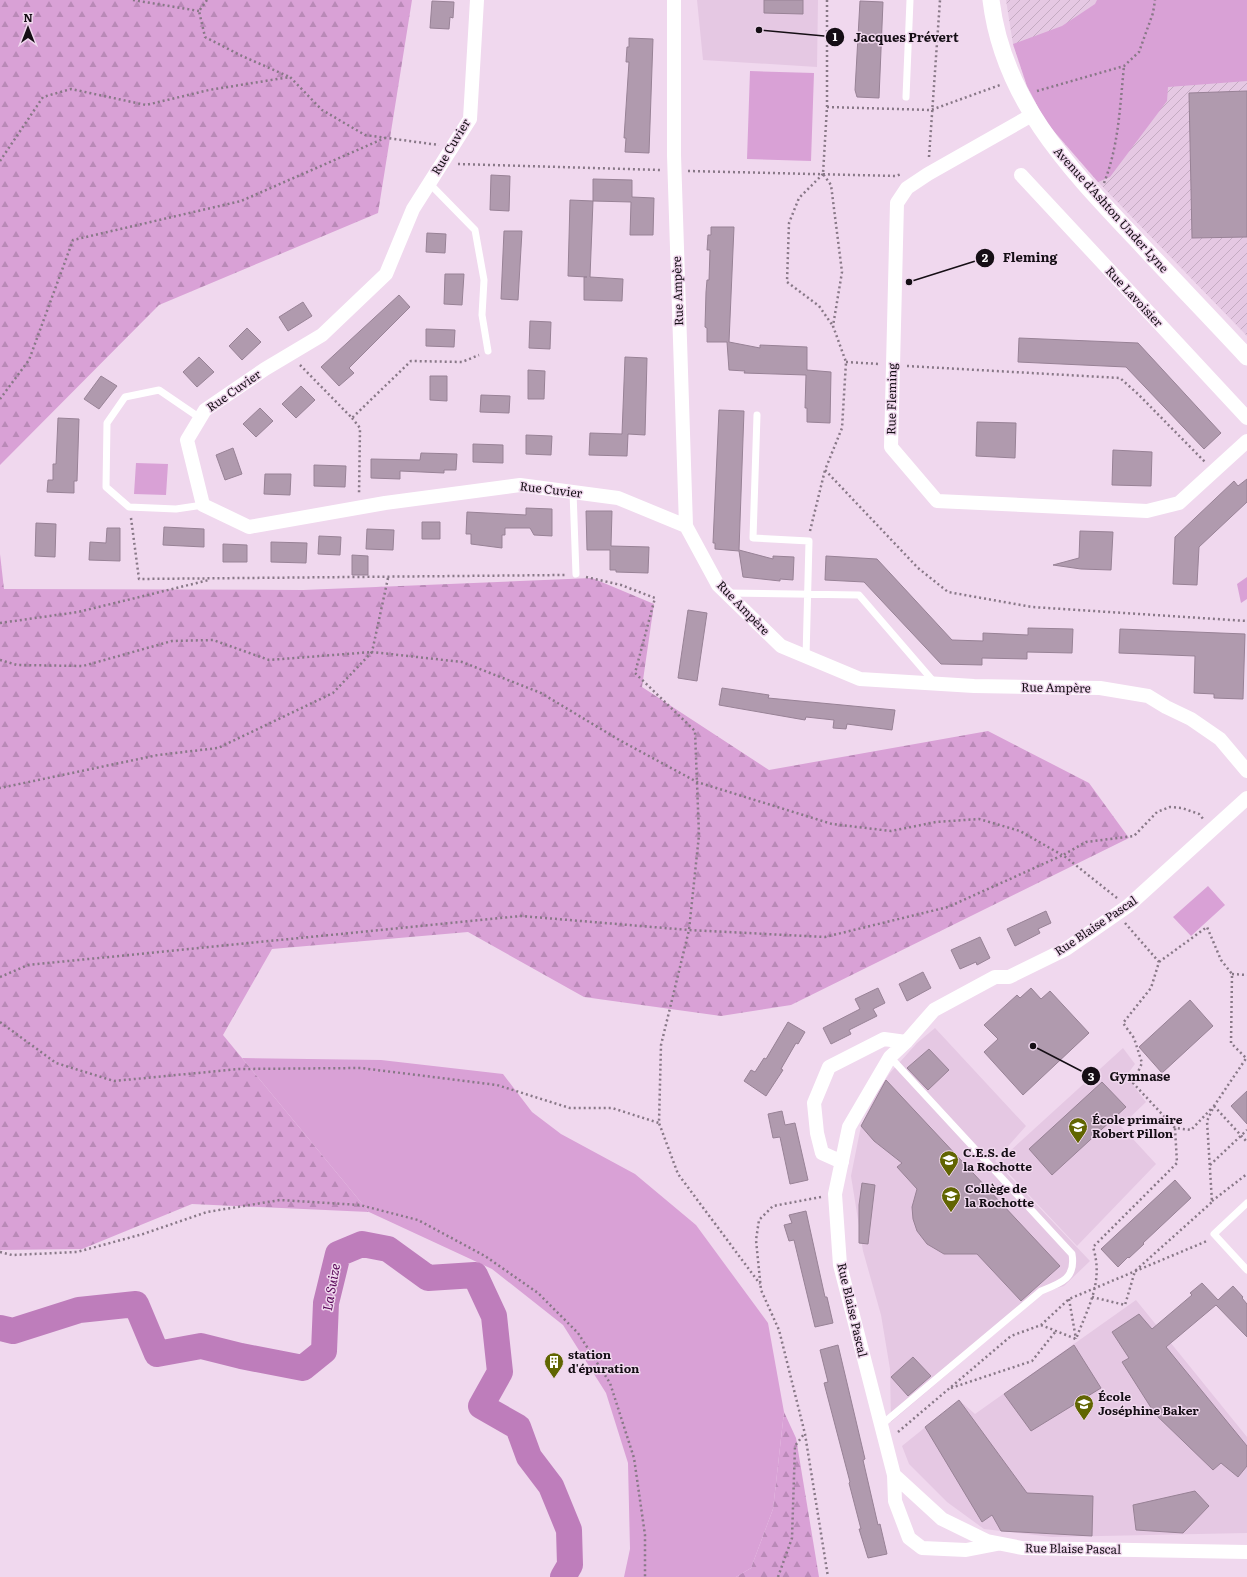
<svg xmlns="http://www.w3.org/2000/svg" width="1247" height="1577" font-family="Literata,serif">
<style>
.built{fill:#e5c8e3}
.industrial{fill:url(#industrial-furrows)}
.green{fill:#d9a1d6}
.forest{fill:url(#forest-firs)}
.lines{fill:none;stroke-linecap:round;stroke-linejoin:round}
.river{stroke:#be7dbb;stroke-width:26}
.building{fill:#b09aae;stroke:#988296}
.path{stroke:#887887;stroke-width:2.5;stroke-dasharray:2 3;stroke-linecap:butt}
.service{stroke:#fff;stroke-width:7}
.minor{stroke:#fff;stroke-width:14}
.tertiary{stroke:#fff;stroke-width:17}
.labels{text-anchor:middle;stroke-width:3;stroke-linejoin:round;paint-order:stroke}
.street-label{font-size:12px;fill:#150e15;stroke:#f0d8ee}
.poi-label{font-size:12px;font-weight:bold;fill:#150e15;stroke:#f0d8ee;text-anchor:start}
.water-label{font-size:13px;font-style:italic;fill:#540054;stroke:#f0d8ee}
.leader{fill:none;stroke:#150e15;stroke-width:1.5}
.callout-dot{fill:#150e15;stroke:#f0d8ee;stroke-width:1.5}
.mark-label{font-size:12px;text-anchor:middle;font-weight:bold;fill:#fff}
.callout-label{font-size:13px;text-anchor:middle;font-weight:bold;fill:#150e15;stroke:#f0d8ee;stroke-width:3;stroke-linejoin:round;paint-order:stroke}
</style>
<defs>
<pattern id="industrial-furrows" width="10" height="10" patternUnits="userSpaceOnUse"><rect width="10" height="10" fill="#e5c8e3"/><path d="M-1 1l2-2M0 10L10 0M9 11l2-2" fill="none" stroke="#c4abc2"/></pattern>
<pattern id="forest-firs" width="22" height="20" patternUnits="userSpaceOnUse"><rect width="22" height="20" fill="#d9a1d6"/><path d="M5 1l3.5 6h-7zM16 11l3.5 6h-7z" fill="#b989b7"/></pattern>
</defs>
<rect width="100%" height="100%" fill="#f0d8ee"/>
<path class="built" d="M697 0H818L817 67 703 60Z
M935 1028 1026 1126 995 1161 1090 1261 1064 1286 1044 1292 891 1422 890 1369 881 1315 863 1251 851 1176 861 1126 877 1092 890 1073 917 1043Z
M1123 1048 1135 1064 1126 1076 1146 1102 1121 1126 1156 1164 1077 1246 998 1162Z
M1136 1300 1247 1437V1533L1052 1537 984 1529 947 1502 909 1464 902 1446 959 1400 975 1414Z"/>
<path class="industrial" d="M1006 0H1247V336L1098 182 1046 122 1027 86 1013 44Z"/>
<path class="green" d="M1097 0H1247V81L1168 87 1167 101 1110 177 1098 182 1046 122 1027 86 1013 44 1062 26 1095 4Z
M750 71 814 73 811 161 747 159Z
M136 463 168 464 166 495 134 494Z
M1247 577V599L1241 603 1237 584Z
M1208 886 1225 905 1191 936 1173 917Z
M242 1058 381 1060 503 1074 532 1112 561 1134 635 1174 696 1225 768 1323 784 1412 773 1509 751 1568 736 1577H624L630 1549 628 1463 606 1393 563 1325 492 1269 369 1212Z"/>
<path class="forest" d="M0 0H412L378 213 159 305 0 465Z
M0 554 4 589 303 590 592 578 654 604 642 687 769 770 988 731 1089 783 1129 838 791 1005 721 1016 584 997 468 932 272 949 223 1035 369 1212 192 1204 82 1249 0 1250Z
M784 1412 796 1438 819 1577H736L751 1568 773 1509Z"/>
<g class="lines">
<path class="river" d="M0 1328 13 1331 79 1310 136 1304 157 1354 201 1346 241 1356 303 1368 324 1351 326 1303 338 1254 362 1244 388 1249 428 1278 475 1275 494 1316 500 1372 481 1406 518 1427 529 1457 551 1486 569 1530 570 1565 563 1577"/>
</g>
<path class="building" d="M764 0H803V14L764 13Z
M432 1 454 2 453 18 450 17 449 29 430 28Z
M860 1 883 2 879 98 857 97 855 90Z
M629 38 653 39 649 153 625 152 626 138H624L629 62H626L627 47H629Z
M1247 91V237L1192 238 1189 93Z
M491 175 510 176 509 211 490 210Z
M593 179 632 180V197L654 198 653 235H630L631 202 593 201Z
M570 200 593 201 590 277 623 279 622 301 584 300V277H587L568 276Z
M711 227H734L729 342 760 348V345L807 347V370L831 372 830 423 807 422V408H805L806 375 744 373 745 371 729 370 727 342H707V328L705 327 706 292 707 280H709L710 250H707L708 235H711Z
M504 231H522L518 300 501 299Z
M427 233 446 234 445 253 426 252Z
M445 274H464L462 305 444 304Z
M399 295 410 307 349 368 354 373 339 386 321 367Z
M303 302 312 316 288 331 279 317Z
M530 321 551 322 550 349 529 348Z
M247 328 261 342 242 360 229 346Z
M426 329 455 330 454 347 426 346Z
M1019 338 1138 343 1221 433 1204 449 1126 367 1018 362Z
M199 357 214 372 197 387 183 372Z
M625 357 647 358 645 435 628 434 627 456 589 455 590 433 622 434Z
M528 370 545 371 544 399H528Z
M101 376 117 386 99 409 84 399Z
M430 376H447V401L430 400Z
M301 386 315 400 296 418 282 404Z
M481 395 510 396 509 413 480 412Z
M260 408 273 421 256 437 243 424Z
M719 410 744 411 739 550 773 559V556L794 557 793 580 780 579V581L743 577 739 551 715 549V543H713Z
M58 418 79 419 77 481H74V493L47 492 48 480H53V464H56Z
M977 422 1016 423 1015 458 976 456Z
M526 435 552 436 551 455 526 454Z
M473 444 503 445V463L473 462Z
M233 448 242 474 225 480 216 455Z
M1113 450 1152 452 1151 486 1112 485Z
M421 453 457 454 456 470H444V473L400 471V479L371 478V459L420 460Z
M314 465 346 466 345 487 314 486Z
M265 474H291L290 495 264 494Z
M1247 479V502L1199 547 1197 585 1173 584 1175 537 1234 481 1238 486Z
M526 508 552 509V536L534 535 530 528H505V535H502V548L471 544V534H466L467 512 526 515Z
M586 511H612L611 546 649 547 648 573 616 572V570H610V550H587Z
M422 522H440V539H422Z
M36 523 56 524 55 557 35 556Z
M164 527 204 529V547L163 545Z
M107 528H120V561L89 560 90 542 106 543Z
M367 529 394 530 393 550 366 549Z
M1080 531 1113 532 1111 570 1081 569 1053 565 1079 558Z
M319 536 341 537 340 555 318 554Z
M271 542 307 543 306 563 271 562Z
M223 544 247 545V562H223Z
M352 555 368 556V575H352Z
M826 556 877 559 952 640 983 641V633L1028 635V628L1073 629 1072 653 1027 652V659L982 658V665L941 664 864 582 825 580Z
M688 610 707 613 697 681 678 678Z
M1120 629 1245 634 1243 699 1214 698V694L1194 693 1195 656 1119 653Z
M722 688 769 695 768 698 895 710 892 730 847 724 846 729 833 728 834 720 806 717 805 720 719 705Z
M1046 911 1051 923 1038 929 1040 933 1015 946 1007 929Z
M980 937 990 958 977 965 976 962 960 969 951 950Z
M923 972 931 988 907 1001 899 984Z
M878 988 885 1003 873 1009 877 1016 849 1030 851 1034 831 1044 823 1028 860 1009 855 999Z
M1031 988 1041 999 1050 991 1089 1033 1023 1095 984 1052 998 1039 984 1025 1017 995 1020 998Z
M1190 1000 1213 1026 1162 1073 1139 1047Z
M788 1022 805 1032 798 1044 796 1043 781 1069 783 1070 766 1096 744 1081 751 1070 755 1072 764 1058 766 1059Z
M929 1049 949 1070 928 1090 907 1068Z
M886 1080 1060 1266 1021 1301 977 1254H944L927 1244 917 1231 913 1219 912 1207 917 1189 897 1167 902 1163 874 1141 861 1126Z
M1102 1082 1126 1107 1052 1175 1029 1149Z
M1247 1091V1124L1231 1106Z
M782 1111 785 1125 795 1123 808 1180 790 1184 780 1137 773 1138 768 1114Z
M1175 1180 1191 1198 1143 1243 1144 1244 1129 1258 1128 1257 1118 1267 1101 1249Z
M862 1183 875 1185 868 1244 859 1243V1205Z
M806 1211 825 1297H827L833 1323 815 1327 794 1240 789 1241 784 1225 792 1223 789 1215Z
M1202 1283 1218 1300 1233 1286 1243 1297 1242 1298 1247 1304V1337L1216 1305 1166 1347 1247 1446V1466L1238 1477 1221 1463 1213 1470 1155 1414 1122 1362 1129 1358 1112 1332 1139 1314 1152 1329 1192 1295 1190 1293Z
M838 1345 865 1459 863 1460 878 1525 880 1524 887 1554 868 1558 859 1529H861L849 1483 850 1482 824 1383 828 1382 820 1350Z
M1074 1345 1101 1388 1031 1431 1004 1394Z
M913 1357 931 1376 908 1396 891 1377Z
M959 1400 1027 1493 1093 1496 1092 1536 1001 1531 992 1515 982 1522 925 1427Z
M1195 1491 1209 1506 1183 1533 1136 1530 1133 1505Z"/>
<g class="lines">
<path class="path" d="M133 0 199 11
M207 0 199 11 205 37 242 56 290 77
M827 0V107L823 174 831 185 842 272 833 326 846 362 842 428 825 470 918 568 948 592 1032 607 1247 621
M1037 91 1124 66 1139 52 1153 13 1155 0
M827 107 931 110 1000 85
M929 157 940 0
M0 161 43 97 71 89 146 105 209 90 290 77 322 110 365 135 439 145
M458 164 661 170
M688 171 896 176 901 174
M823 174 799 198 789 223 787 282 819 306 833 326
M1104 183C1119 145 1120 105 1124 66
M846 362 880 364
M300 365 352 418 411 361 462 362 479 355
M907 366 1120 378 1138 394 1205 462
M0 399 29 360 73 240 241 201 385 138
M352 418 360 428 359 495
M131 518 139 579 565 575
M810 531 825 470
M586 577 621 585 655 598 635 673 695 731 699 835 689 930 661 1045 659 1123 678 1174 760 1284
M388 578 372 652 462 662 541 693 621 741 697 782 832 824 891 831 936 822 979 819 1020 831 1062 855
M0 623 78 612 209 580
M0 660 17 665 83 666 172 641 213 640 269 660 372 652 333 693 218 748 158 755 0 788
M1117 898 1063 855 1086 842 1134 836 1157 812 1170 807 1182 808 1199 814 1204 820
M1125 923 1159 962 1151 988 1123 1023 1134 1038 1142 1063 1133 1083 1175 1128 1191 1130 1212 1108
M1159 962 1207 927 1221 960 1232 974 1231 1043 1246 1058
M1232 974 1247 975
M0 977 28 965 521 916 689 930 825 937 948 907 1063 855
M0 1022 56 1063 114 1081 239 1069 361 1068 497 1085 570 1108H612L659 1123
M1214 1106 1247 1142
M1210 1165 1247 1130
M821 1197 773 1206 759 1220 756 1240 761 1290 779 1330 805 1434 828 1577
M1212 1201 1247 1174
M0 1252 12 1255 77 1252 143 1234 207 1212 280 1200 360 1205 418 1220 485 1256 538 1293 578 1333 610 1383 634 1458 645 1535V1577
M1092 1297 1125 1305 1135 1271 1212 1202 1207 1121 1214 1106 1247 1057
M1069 1299 1076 1339
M1041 1325 1076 1339C1088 1307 1104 1282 1093 1247L1177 1163 1175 1128
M951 1388 1032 1361 1056 1331
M898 1432 1011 1336 1041 1325 1069 1299 1207 1241
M778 1577 792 1538 795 1446 804 1434"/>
<path class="service" d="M906 97 910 0
M429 183 475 230 484 280 482 315 488 351
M757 415 753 538 809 541 806 657
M200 418 159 390 125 397 107 423 106 487 129 507 176 509 203 505
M573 492 576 574
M727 593 859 595 934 682
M1247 1203 1214 1234 1247 1270
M880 1426 1041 1291C1062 1283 1076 1278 1072 1254L890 1057"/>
<path class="minor" d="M477 0 470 119 413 209 386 274 322 335 265 369 205 410 187 440 203 505 249 527 385 503 520 485 618 498 686 526
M674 0V155L686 526 718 585 781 646 860 679 974 686 1100 688 1148 696 1166 707 1191 719 1220 739 1247 771
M1032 115 928 174 907 188 897 203 891 447 937 501 1147 511 1179 503 1247 441
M1021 175 1247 418
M1247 798 1128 906 1066 949 1009 977H995L934 1010 906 1042 890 1057 849 1127 835 1194 840 1265 894 1475 942 1519 987 1541 1022 1548 1247 1552
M842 1162 822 1153 817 1133 814 1103 829 1067 884 1039 906 1042
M894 1475 895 1501 909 1538 922 1548 966 1550 997 1544"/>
<path class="tertiary" d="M991 0C1003 100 1069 168 1135 238 1172 278 1210 317 1247 357"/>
</g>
<defs>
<symbol id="school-pin" viewBox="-11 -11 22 30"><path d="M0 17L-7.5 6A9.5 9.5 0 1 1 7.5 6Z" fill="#616501" stroke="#f0d8ee"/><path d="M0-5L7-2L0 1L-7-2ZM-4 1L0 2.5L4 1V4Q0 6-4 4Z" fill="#fff"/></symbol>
<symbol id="building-pin" viewBox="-11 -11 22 30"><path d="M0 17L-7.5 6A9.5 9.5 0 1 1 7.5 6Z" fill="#616501" stroke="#f0d8ee"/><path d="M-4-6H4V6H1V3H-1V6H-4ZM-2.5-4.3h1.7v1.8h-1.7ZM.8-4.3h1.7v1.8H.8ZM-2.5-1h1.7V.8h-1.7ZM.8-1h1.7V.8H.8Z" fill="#fff"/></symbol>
</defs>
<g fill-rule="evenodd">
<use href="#school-pin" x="1067" y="1116" width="22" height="30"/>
<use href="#school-pin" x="938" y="1149" width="22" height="30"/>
<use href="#school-pin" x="940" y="1185" width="22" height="30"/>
<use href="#building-pin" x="543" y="1351" width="22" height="30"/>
<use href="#school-pin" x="1073" y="1393" width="22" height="30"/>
</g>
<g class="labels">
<g class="street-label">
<text transform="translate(451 147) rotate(-59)" y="4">Rue Cuvier</text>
<text transform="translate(1111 210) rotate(48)" y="4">Avenue d'Ashton Under Lyne</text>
<text transform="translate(678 291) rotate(-92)" y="4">Rue Ampère</text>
<text transform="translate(1134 297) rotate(47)" y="4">Rue Lavoisier</text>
<text transform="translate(234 391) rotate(-35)" y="4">Rue Cuvier</text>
<text transform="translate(892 399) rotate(-89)" y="4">Rue Fleming</text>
<text transform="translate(551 490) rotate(7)" y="4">Rue Cuvier</text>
<text transform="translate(743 608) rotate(46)" y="4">Rue Ampère</text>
<text transform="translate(1056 688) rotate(1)" y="4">Rue Ampère</text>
<text transform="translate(1096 926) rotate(-34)" y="4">Rue Blaise Pascal</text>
<text transform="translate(852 1310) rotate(77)" y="4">Rue Blaise Pascal</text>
<text transform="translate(1073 1549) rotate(1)" y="4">Rue Blaise Pascal</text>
</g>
<g class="poi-label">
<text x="1092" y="1124">École primaire<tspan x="1092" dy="14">Robert Pillon</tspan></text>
<text x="963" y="1157">C.E.S. de<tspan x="963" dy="14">la Rochotte</tspan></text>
<text x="965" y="1193">Collège de<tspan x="965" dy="14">la Rochotte</tspan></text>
<text x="568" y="1359">station<tspan x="568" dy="14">d'épuration</tspan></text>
<text x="1098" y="1401">École<tspan x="1098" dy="14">Joséphine Baker</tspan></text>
</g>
<g class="water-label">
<text transform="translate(331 1287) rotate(-80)" y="5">La Suize</text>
</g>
</g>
<path class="leader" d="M759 30L835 37M909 282L985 258M1033 1046L1091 1076"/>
<g class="callout-dot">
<circle cx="759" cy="30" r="4"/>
<circle cx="909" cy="282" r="4"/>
<circle cx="1033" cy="1046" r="4"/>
<circle cx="835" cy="37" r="10"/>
<circle cx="985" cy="258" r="10"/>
<circle cx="1091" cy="1076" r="10"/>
</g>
<g class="mark-label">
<text x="835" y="41">1</text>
<text x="985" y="262">2</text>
<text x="1091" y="1081">3</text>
</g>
<g class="callout-label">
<text x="906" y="42">Jacques Prévert</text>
<text x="1030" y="262">Fleming</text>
<text x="1140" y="1081">Gymnase</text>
</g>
<g transform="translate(28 28)" stroke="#f0d8ee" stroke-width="3" paint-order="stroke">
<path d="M0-3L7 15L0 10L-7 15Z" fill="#150e15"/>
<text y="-6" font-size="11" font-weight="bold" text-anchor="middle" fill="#150e15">N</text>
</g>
</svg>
